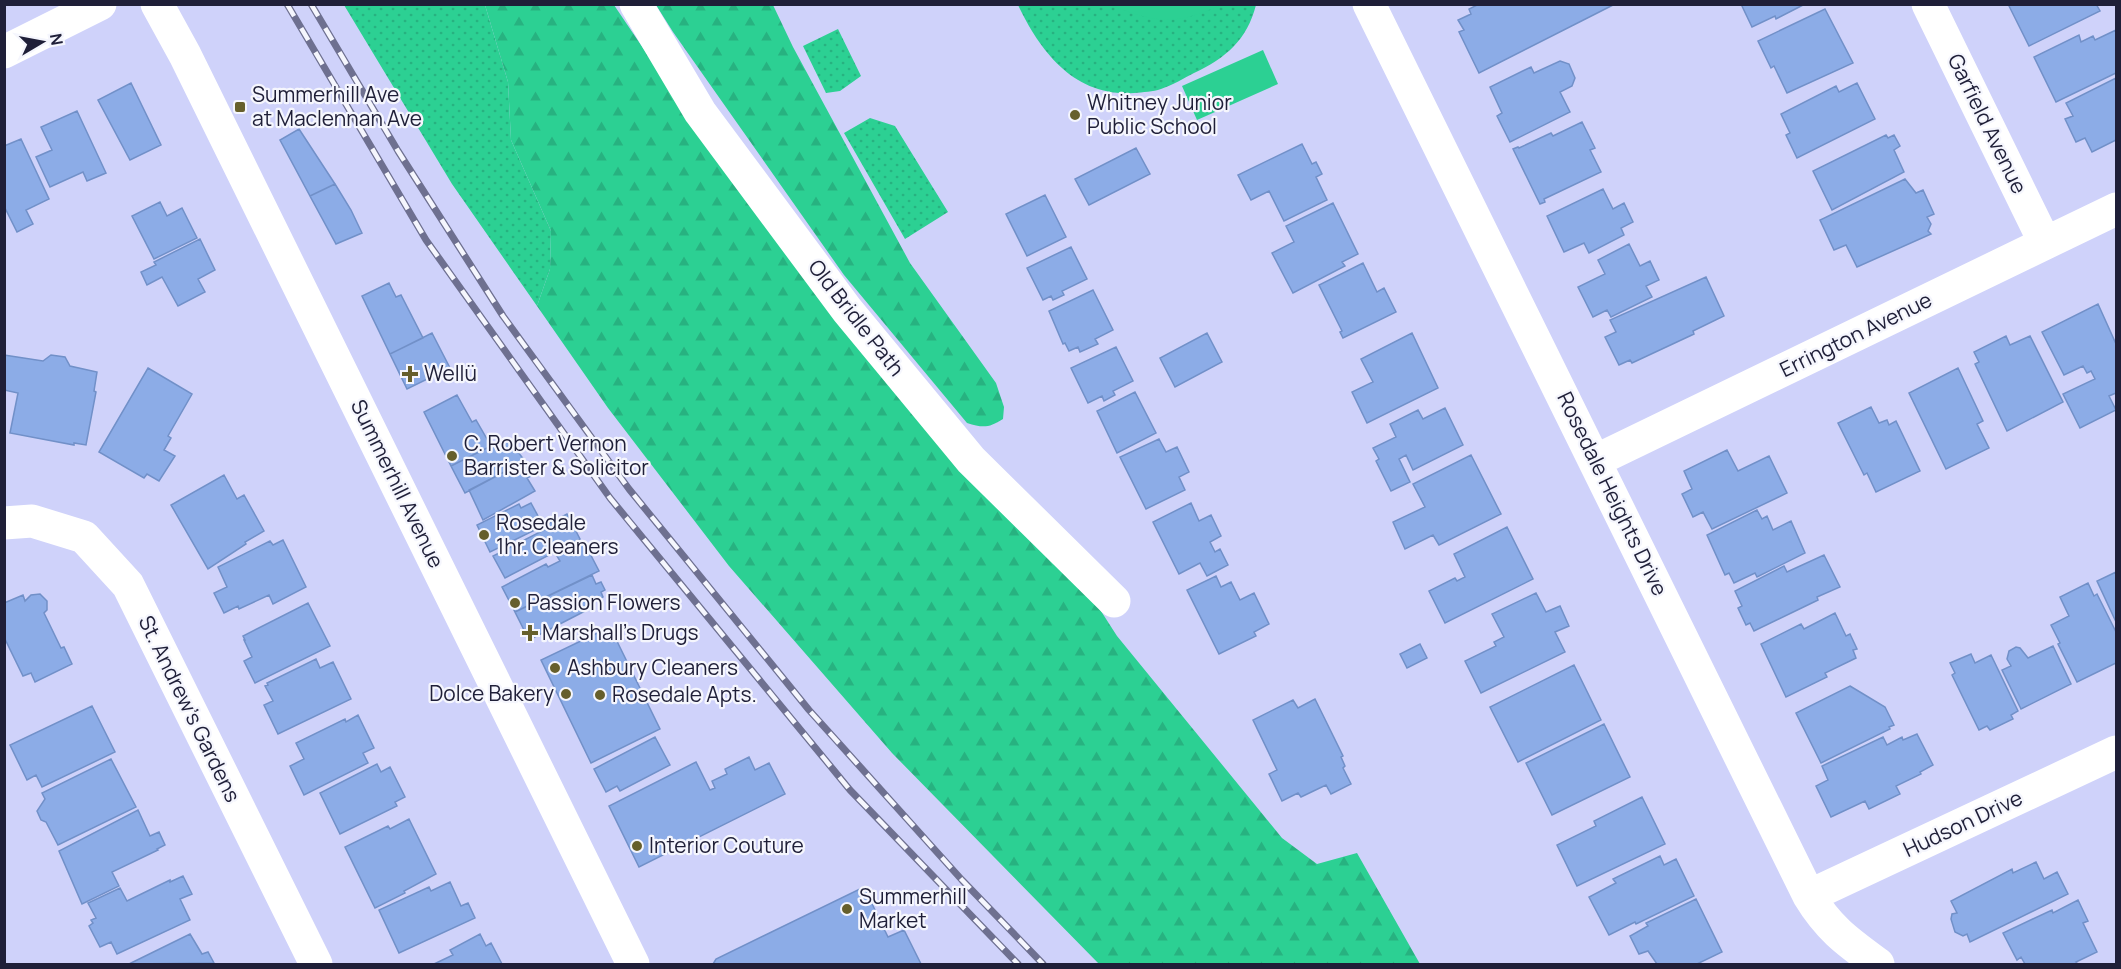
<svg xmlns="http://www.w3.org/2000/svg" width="2121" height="969" font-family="Manrope,sans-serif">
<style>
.green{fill:url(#green-dots)}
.forest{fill:url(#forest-firs)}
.pitch{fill:#2cd093}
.building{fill:#8cace7;stroke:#7190c8;stroke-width:1.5}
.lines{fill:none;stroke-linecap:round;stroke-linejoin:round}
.minor{stroke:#fff;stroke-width:33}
.rail-casing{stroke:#6e7090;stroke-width:7}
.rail{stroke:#f5f6fd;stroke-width:4.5;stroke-dasharray:14;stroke-linecap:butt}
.poi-dot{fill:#665f2c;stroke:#f5f6fd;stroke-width:2}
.labels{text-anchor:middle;stroke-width:4.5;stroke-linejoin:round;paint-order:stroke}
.poi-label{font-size:21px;fill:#1f1f38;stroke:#f5f6fd;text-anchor:start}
.street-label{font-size:21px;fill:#1f1f38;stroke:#f5f6fd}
</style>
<defs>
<pattern id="green-dots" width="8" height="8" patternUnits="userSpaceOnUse" patternTransform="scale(1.5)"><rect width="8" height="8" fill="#2cd093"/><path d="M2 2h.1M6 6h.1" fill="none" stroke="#27b280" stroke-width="1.8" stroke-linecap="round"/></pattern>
<pattern id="forest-firs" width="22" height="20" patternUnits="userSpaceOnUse" patternTransform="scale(1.5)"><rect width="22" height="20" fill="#2cd093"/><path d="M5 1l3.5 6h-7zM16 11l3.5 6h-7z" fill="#27b280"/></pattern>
</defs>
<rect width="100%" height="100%" fill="#cfd2fa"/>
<path class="green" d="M344 5H485L508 82 511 140 551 231 550 269 537 306 452 184Z
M1018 5H1256C1247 40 1226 58 1194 73 1184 78 1173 85 1161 89 1153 92 1143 92 1134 93 1075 97 1041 53 1018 5Z
M838 29 861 76 840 91 826 93 803 46Z
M870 118 895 126 948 212 905 239 844 133Z"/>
<path class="forest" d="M485 5H614L674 94 1090 594 1117 636 1282 838 1317 864 1357 853 1420 964H1099L892 753 729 566 608 408 537 306 550 269 551 231 511 140 508 82Z
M656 5H773L793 47 910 263 996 383 1004 407 1003 419C989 428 983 428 967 423L844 275 673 32Z"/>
<path class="pitch" d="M1110 5H1221C1174 26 1157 23 1110 5Z
M1263 50 1278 84 1197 120 1182 86Z"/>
<path class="building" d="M1479 4H1615L1479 73 1459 32 1464 30 1458 20 1471 14 1469 9Z
M1741 4H1805L1776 19 1775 16 1752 27Z
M2011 4H2096L2100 11 2029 46 2009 6Z
M1825 9 1853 63 1787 93 1774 66 1771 68 1758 41Z
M2116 30V73L2056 102 2034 57 2079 35 2081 42 2093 36 2095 40Z
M1560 61 1569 64 1575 78 1572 86 1560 92 1570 112 1510 142 1497 116 1502 113 1490 87 1531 67 1534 73Z
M2116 78V140L2092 152 2085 138 2076 142 2065 119 2073 116 2066 103Z
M131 83 161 145 130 160 98 100Z
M1857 83 1875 119 1797 158 1786 135 1790 133 1781 114 1836 86 1839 92Z
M77 111 106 173 87 181 83 172 50 187 36 157 52 150 41 127Z
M1582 122 1595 148 1590 150 1601 172 1544 199 1545 202 1540 204 1513 149 1518 147 1519 148 1551 133 1553 136Z
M299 129 335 184 310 196 280 140Z
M1886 135 1888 138 1894 135 1900 146 1894 150 1904 172 1832 210 1813 171Z
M21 139 49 199 26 210 33 224 17 232 4 206V146Z
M1302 144 1312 164 1316 162 1322 174 1316 177 1327 200 1284 221 1269 191 1251 200 1238 175Z
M1136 148 1150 174 1089 205 1075 179Z
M1905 179 1916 193 1923 190 1934 214 1927 217 1931 224 1928 231 1931 234 1857 267 1846 245 1834 250 1820 220Z
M335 184 351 210 362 233 336 244 310 196Z
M1603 189 1613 209 1624 203 1633 222 1621 228 1624 235 1589 253 1584 243 1564 252 1547 216Z
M1045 195 1066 237 1027 256 1006 214Z
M160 202 167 216 182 208 197 238 154 259 132 216Z
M1333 203 1358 254 1342 262 1345 266 1293 293 1272 253 1294 242 1286 226Z
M200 239 215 270 198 279 205 292 178 306 162 277 147 285 141 272 156 265 154 262Z
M1629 244 1640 266 1650 261 1659 280 1646 286 1652 297 1611 317 1607 310 1593 317 1578 287 1605 274 1598 260Z
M1071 247 1087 279 1062 291 1064 295 1053 300 1051 296 1043 300 1027 268Z
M1363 263 1377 292 1384 288 1396 312 1343 338 1340 332 1342 331 1319 285Z
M1706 277 1724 316 1693 331 1694 334 1632 363 1630 360 1619 365 1605 337 1616 332 1610 320Z
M389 283 396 297 401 295 423 338 390 354 362 296Z
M1093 290 1113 330 1095 339 1098 344 1080 352 1078 347 1069 351 1065 343 1063 344 1049 311Z
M2098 304 2116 344V393L2109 396 2116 410 2080 428 2063 394 2095 379 2091 371 2087 373 2083 366 2064 375 2042 332Z
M432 333 450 368 407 389 390 354Z
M1207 333 1222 362 1175 387 1160 358Z
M1412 333 1438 388 1367 423 1352 392 1373 382 1361 359Z
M2006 336 2010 345 2030 336 2063 402 2007 431 1975 364 1979 362 1974 352Z
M1116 347 1133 381 1113 391 1115 395 1104 401 1102 396 1088 403 1071 368Z
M4 355 43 361 51 355 65 357 70 366 97 372 94 391 96 392 86 445 74 443V445L10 433 18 393 4 390Z
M148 368 192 394 168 436 171 438 164 450 175 456 159 481 147 474 144 478 99 452Z
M1958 368 1983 421 1977 424 1989 448 1946 469 1909 393Z
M1135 392 1156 433 1117 453 1097 411Z
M457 395 472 422 476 420 491 446 451 466 424 412Z
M1871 407 1879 423 1887 420 1889 425 1896 421 1920 471 1876 492 1867 473 1864 475 1838 423Z
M1445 408 1463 445 1413 470 1406 455 1399 459 1410 482 1391 491 1376 461 1379 459 1373 448 1396 437 1390 424 1418 410 1423 419Z
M507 438 525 461 465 493 451 466Z
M1159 439 1166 452 1177 447 1189 472 1179 477 1185 490 1146 509 1120 457Z
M1727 450 1738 471 1769 456 1787 493 1712 529 1703 512 1693 517 1682 494 1692 489 1684 471Z
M1471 455 1501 514 1439 545 1433 535 1405 549 1393 522 1425 507 1413 484Z
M525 461 535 474 527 478 535 491 483 520 469 490Z
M224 475 237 499 244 495 264 531 245 542 246 544 208 569 171 505Z
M531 503 538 516 528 521 533 531 490 552 477 525 519 504 521 508Z
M1191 503 1199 521 1211 515 1221 536 1210 542 1215 552 1220 549 1228 565 1207 576 1200 563 1179 574 1153 522Z
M1757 510 1762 519 1767 516 1773 530 1791 521 1805 553 1757 577 1755 573 1734 583 1729 573 1725 575 1707 535Z
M567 514 580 539 505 578 493 556 546 529 544 526Z
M1507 527 1533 579 1445 623 1429 591 1455 578 1457 581 1465 577 1454 554Z
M283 540 306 587 273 604 269 595 239 609 238 606 224 613 214 593 227 587 218 567 270 541 273 545Z
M584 542 599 571 515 612 502 587 546 564 548 567 560 561 557 556Z
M1824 555 1840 587 1817 597 1818 600 1754 631 1750 623 1746 625 1738 608 1742 606 1735 591 1784 566 1787 572Z
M2116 572V622L2097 581Z
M592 575 596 584 601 582 605 590 601 592 603 597 584 607 585 611 529 640 515 612Z
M1216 576 1221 587 1231 582 1240 600 1254 593 1269 624 1254 632 1256 636 1219 654 1187 590Z
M2088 583 2094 596 2097 594 2116 632V663L2077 682 2058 644 2060 643 2051 625 2069 616 2060 597Z
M1536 593 1546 612 1560 606 1569 626 1555 632 1565 652 1481 693 1465 661 1496 646 1494 642 1504 637 1492 614Z
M40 594 47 601V610L44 613 61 648 64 647 72 664 35 682 31 673 23 676 4 637V603L23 595 25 601 31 595Z
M308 603 330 646 255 683 244 661 252 657 244 640H245L243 636Z
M1835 613 1846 636 1850 634 1857 649 1853 650 1856 658 1825 673 1827 677 1786 697 1761 644 1801 624 1804 629Z
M610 627 660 729 591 763 541 660Z
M1420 644 1427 658 1407 668 1400 654Z
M2053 646 2071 684 2021 709 2002 670 2011 666 2007 659 2009 651 2016 647 2020 648 2028 658Z
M1971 654 1975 663 1991 655 2018 711 2011 715 2013 719 1990 730 1987 726 1979 730 1952 675 1955 673 1950 663Z
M316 659 320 668 333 662 351 699 278 734 264 705 273 701 265 686 268 685 267 683Z
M1574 665 1601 720 1518 762 1490 707Z
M1850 686 1885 707 1894 725 1889 727 1890 729 1821 763 1796 713Z
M1315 699 1343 756 1341 757 1345 766 1343 768 1351 784 1331 794 1326 785 1301 797 1298 793 1282 801 1269 774 1277 770 1253 720 1293 700 1298 708Z
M92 706 115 752 42 787 36 775 27 780 10 745Z
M358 715 374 748 363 753 368 763 304 795 290 766 304 759 296 743 345 719 346 722Z
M1604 724 1630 777 1552 815 1526 763Z
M1917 734 1933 765 1920 772 1921 774 1896 786 1900 794 1869 809 1865 801 1831 817 1816 786 1828 780 1822 766 1883 737 1887 745 1902 737 1903 740Z
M655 737 670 765 620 791 617 786 606 792 594 769Z
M749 757 755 770 769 763 785 794 639 867 609 806 696 762 710 790 715 788 712 781 727 774 725 769Z
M111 759 136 807 58 845 46 822 41 820 37 811 45 799 42 793Z
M377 764 381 772 390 767 405 797 395 802 397 806 340 834 320 793Z
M1642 797 1665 844 1577 886 1557 845 1596 826 1594 821Z
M138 810 150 836 159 832 165 845 157 849 158 850 112 872 119 886 82 904 59 851Z
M409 819 436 874 404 891 405 893 375 908 345 847 388 826 390 829Z
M1660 856 1664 865 1676 859 1694 896 1636 924 1635 922 1609 935 1589 897 1616 883 1613 879Z
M2036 862 2044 879 2057 872 2068 894 1970 942 1967 934 1963 936 1955 932 1951 919 1952 914 1957 913 1951 901 2012 869 2013 873Z
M183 876 192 894 180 899 190 920 117 954 111 942 100 947 89 926 93 923 91 920 96 918 88 903 120 888 127 901 170 880V882Z
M450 882 461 906 468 903 475 918 399 953 379 910 429 887 431 891Z
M864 887 888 937 904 930 921 964H713L716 959Z
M1696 899 1722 952 1697 964H1657L1648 951 1639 954 1630 936 1648 926 1646 923Z
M2078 900 2088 921 2083 923 2097 952 2076 962 2078 964H2025L2021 957 2017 960 2003 933 2052 910 2053 913Z
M190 934 202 954 208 952 214 963 129 964Z
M480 934 486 946 491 943 502 964H434L453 955 450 950Z"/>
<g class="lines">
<path class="minor" d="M157 4 185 55 633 964
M636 4 700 112 847 310 971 460 1114 601
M1369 4 1809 896C1829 929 1848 942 1878 964
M1928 4 2045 243
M4 52 100 4
M1595 461 2116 209
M4 523 32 521 84 537 128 585 316 964
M1809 896 2116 752"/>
<defs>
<path id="rail" d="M287 4 426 240 610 498 850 790 1018 964
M311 4 398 151 503 316 629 489 809 710 962 880 1043 964"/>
</defs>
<use href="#rail" class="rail-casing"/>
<use href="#rail" class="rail"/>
</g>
<g class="poi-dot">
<rect x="234" y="101" width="12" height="12" rx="3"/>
<circle cx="1075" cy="115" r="6"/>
<path d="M407 365h6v6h6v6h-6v6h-6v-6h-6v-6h6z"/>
<circle cx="452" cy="456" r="6"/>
<circle cx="484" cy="535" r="6"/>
<circle cx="515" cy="603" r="6"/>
<path d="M527 624h6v6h6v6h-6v6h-6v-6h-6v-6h6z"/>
<circle cx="555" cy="668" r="6"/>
<circle cx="566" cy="694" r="6"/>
<circle cx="600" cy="695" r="6"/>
<circle cx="637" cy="846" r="6"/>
<circle cx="847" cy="909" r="6"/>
</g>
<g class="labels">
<g class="poi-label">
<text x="252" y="102">Summerhill Ave<tspan x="252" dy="24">at Maclennan Ave</tspan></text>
<text x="1087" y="110">Whitney Junior<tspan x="1087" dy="24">Public School</tspan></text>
<text x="424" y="381">Wellü</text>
<text x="464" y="451">C. Robert Vernon<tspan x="464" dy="24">Barrister &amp; Solicitor</tspan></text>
<text x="496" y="530">Rosedale<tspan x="496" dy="24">1hr. Cleaners</tspan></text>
<text x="527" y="610">Passion Flowers</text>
<text x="542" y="640">Marshall's Drugs</text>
<text x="567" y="675">Ashbury Cleaners</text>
<text x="554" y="701" text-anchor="end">Dolce Bakery</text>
<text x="612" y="702">Rosedale Apts.</text>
<text x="649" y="853">Interior Couture</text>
<text x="859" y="904">Summerhill<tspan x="859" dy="24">Market</tspan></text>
</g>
<g class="street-label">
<text transform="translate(1987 124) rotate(64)" y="7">Garfield Avenue</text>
<text transform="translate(856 318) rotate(52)" y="7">Old Bridle Path</text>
<text transform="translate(1856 335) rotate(-26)" y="7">Errington Avenue</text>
<text transform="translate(397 484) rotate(64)" y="7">Summerhill Avenue</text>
<text transform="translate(1612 494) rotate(64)" y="7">Rosedale Heights Drive</text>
<text transform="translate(189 709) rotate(64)" y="7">St. Andrew's Gardens</text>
<text transform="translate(1963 824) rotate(-25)" y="7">Hudson Drive</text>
</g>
</g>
<rect width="2121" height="969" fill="none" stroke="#1f1f38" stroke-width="12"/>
<g transform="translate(42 42) rotate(80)" stroke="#f5f6fd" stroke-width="4.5" paint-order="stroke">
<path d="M0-4.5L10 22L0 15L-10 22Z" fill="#1f1f38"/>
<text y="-9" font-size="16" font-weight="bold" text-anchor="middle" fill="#1f1f38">N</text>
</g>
</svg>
